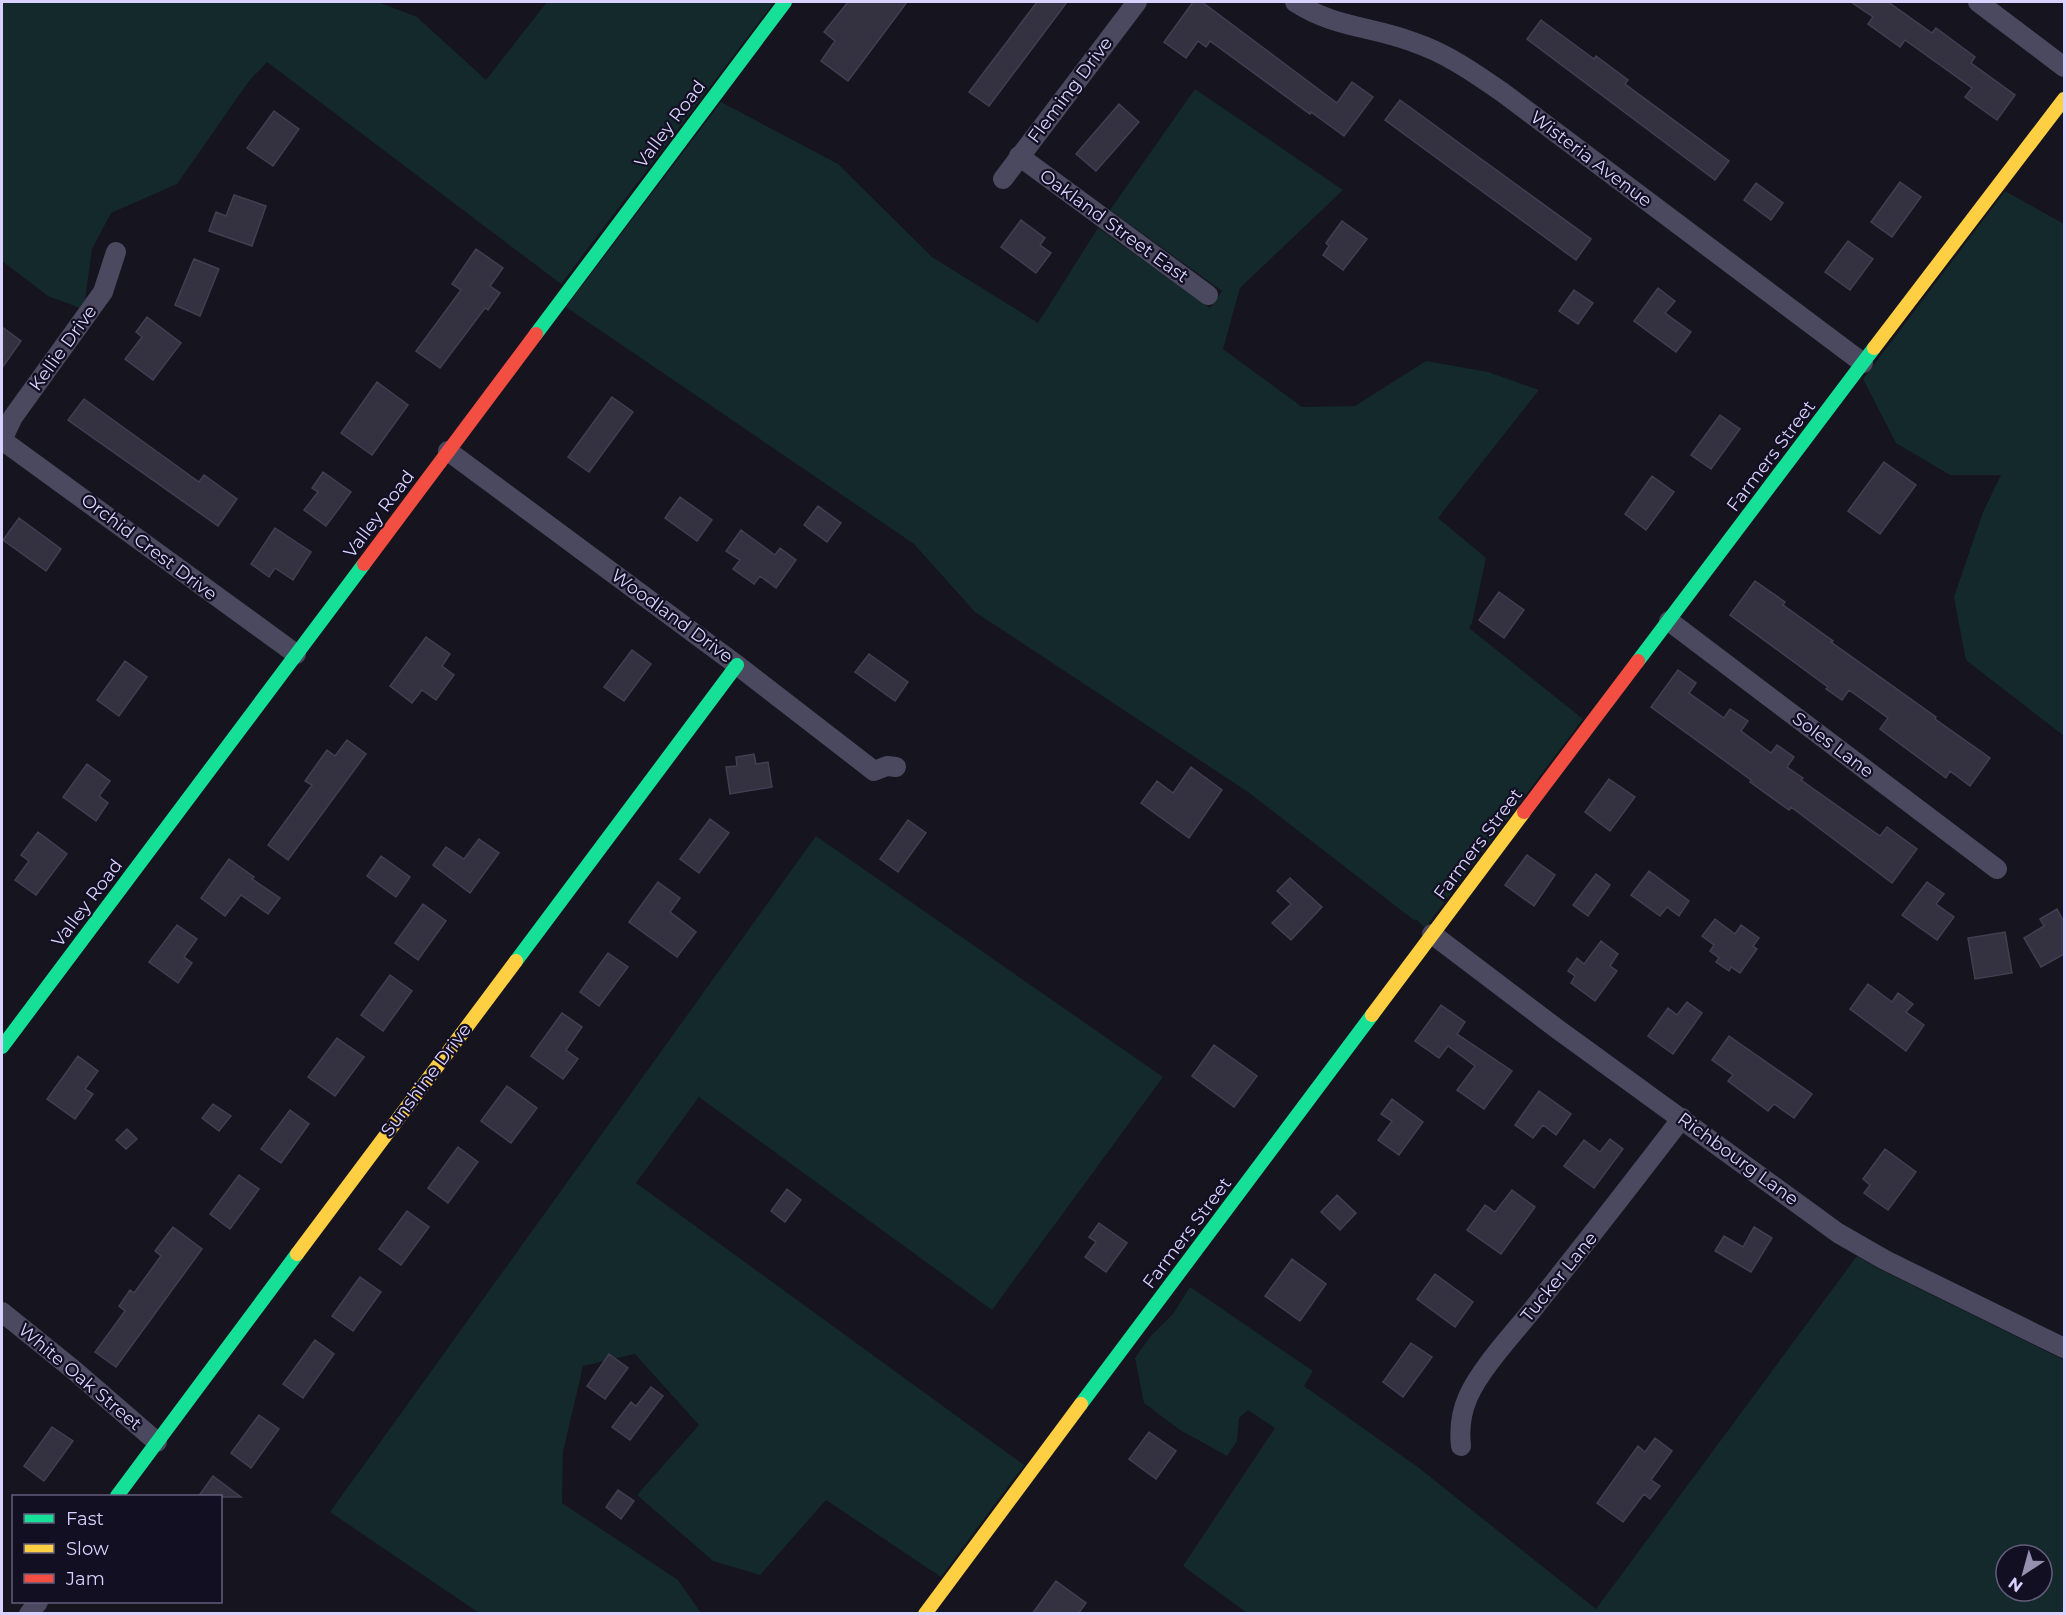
<svg xmlns="http://www.w3.org/2000/svg" width="2066" height="1615" font-family="Montserrat,sans-serif">
<style>
.green{fill:#13292b;fill-rule:evenodd}
.building{fill:#343141;stroke:#433e52;stroke-width:1.5}
.lines{fill:none;stroke-linecap:round;stroke-linejoin:round}
.street{stroke:#4b495f;stroke-width:20}
.fast{stroke:#16e098;stroke-width:14}
.slow{stroke:#ffcf43;stroke-width:14}
.jam{stroke:#f24e42;stroke-width:14}
.labels{text-anchor:middle;stroke-width:4.5;stroke-linejoin:round;paint-order:stroke}
.street-label{font-size:18px;fill:#dad2fe;stroke:#130f23}
</style>
<rect width="100%" height="100%" fill="#16141e"/>
<path class="green" d="M2 2H378L417 17 486 80 547 2H774L561 284 267 62 249 81 177 184 111 213 92 249 85 300 80 308 48 296 2 261Z
M1195 89 1343 190 1240 288 1223 349 1302 407 1355 406 1426 361 1488 372 1539 390 1438 518 1486 558 1472 623 1469 628 1583 719 1425 928 1416 919 1415 921 1248 792 975 612 914 544 566 307 721 102 838 164 932 257 1038 323 1098 228 1210 308 1222 291 1110 210Z
M2005 191 2064 224V736L1967 661 1965 656 1954 597 1983 512 2001 475H1950L1896 443 1863 379Z
M816 836 1163 1077 992 1310 699 1097 636 1183 1024 1465 941 1577 826 1500 760 1575 713 1561 637 1495 699 1425 635 1354 583 1366 563 1452 562 1503 678 1580 701 1613H479L330 1512Z
M1857 1256 1879 1269 2064 1360V1613H1247L1183 1566 1275 1428 1248 1410 1239 1418 1237 1441 1227 1456 1180 1430 1144 1403 1135 1358 1150 1337 1173 1314 1190 1287 1313 1371 1304 1386 1419 1468 1596 1609ZM2006 1555H2042V1591H2006Z"/>
<path class="building" d="M848 2H907L848 81 821 61 835 41 824 32Z
M1037 2H1067L989 106 969 92Z
M1193 2H1202L1337 103 1352 82 1373 97 1344 136 1311 112 1310 114 1210 41 1206 47 1198 41 1186 58 1164 42Z
M1851 2H1888L1932 33 1936 28 1975 57 1971 63 2015 95 1997 120 1965 97 1972 88 1905 40 1900 47 1868 24 1873 17Z
M1541 20 1594 59 1596 56 1628 80 1625 84 1729 161 1715 180 1527 39Z
M1400 100 1591 239 1576 260 1385 120Z
M1119 104 1139 122 1096 171 1076 154Z
M274 111 299 129 273 166 247 148Z
M1900 182 1921 197 1892 237 1871 222Z
M1756 183 1783 203 1771 220 1744 200Z
M234 195 266 206 252 246 209 231 216 212 226 216Z
M1021 220 1045 238 1040 245 1051 253 1036 273 1001 247Z
M1342 221 1367 239 1343 270 1323 255 1329 246 1326 243Z
M1848 241 1873 259 1850 290 1825 272Z
M476 249 503 268 490 286 500 293 488 310 485 308 440 368 416 351 461 290 452 284Z
M194 259 219 269 200 316 175 305Z
M1658 288 1675 301 1665 313 1691 332 1676 352 1634 321Z
M1574 290 1593 303 1578 324 1559 311Z
M147 317 181 343 153 380 125 359 142 337 136 332Z
M2 327 21 341 2 368Z
M377 382 408 405 372 455 341 433Z
M612 397 633 412 589 472 568 457Z
M84 399 199 482 204 475 237 499 218 526 68 420Z
M1720 415 1740 429 1711 469 1691 455Z
M1884 462 1916 485 1880 534 1848 511Z
M323 472 351 492 326 526 304 510 318 492 312 488Z
M1652 476 1674 492 1646 530 1625 514Z
M680 497 712 520 697 541 665 518Z
M818 506 841 523 827 542 804 525Z
M19 518 61 549 46 571 3 540Z
M275 528 311 552 293 580 275 568 269 577 251 564Z
M741 530 775 555 780 548 796 560 776 588 760 576 754 584 733 569 740 560 726 551Z
M1755 581 1785 602 1783 605 1833 641 1831 642 1936 717 1935 719 1990 758 1970 786 1950 771 1946 778 1880 729 1888 718 1849 690 1842 700 1826 689 1828 687 1730 615Z
M1499 592 1524 610 1504 638 1479 620Z
M426 637 450 654 442 666 454 675 436 700 422 690 412 703 390 686Z
M632 650 651 664 624 701 604 687Z
M869 654 908 682 895 701 855 672Z
M125 661 147 677 119 716 97 700Z
M1678 670 1696 683 1689 693 1724 718 1730 709 1748 721 1741 731 1771 753 1777 745 1794 757 1787 767 1803 778 1801 780 1880 836 1887 827 1917 849 1892 883 1791 807 1789 810 1750 782 1751 780 1651 707Z
M347 740 366 754 288 860 268 845 312 785 305 781 327 750 335 756Z
M754 754 756 764 768 762 772 787 730 794 726 767 737 766 736 757Z
M87 764 110 781 99 796 108 803 96 821 63 797Z
M1191 767 1222 790 1189 838 1141 803 1157 781 1173 793Z
M1609 779 1635 797 1610 831 1585 812Z
M710 819 729 833 699 873 680 859Z
M908 820 926 833 898 872 880 859Z
M38 832 67 854 36 895 15 880 29 861 21 855Z
M479 839 499 853 470 893 433 865 446 847 464 859Z
M1527 855 1555 875 1534 906 1505 885Z
M381 856 410 877 396 897 367 876Z
M229 859 254 877 252 879 280 898 268 914 241 895 225 916 201 898Z
M1649 871 1689 901 1679 916 1667 907 1660 916 1631 895Z
M1596 874 1610 885 1588 916 1573 905Z
M1290 878 1322 907 1291 940 1272 923 1291 904 1277 891Z
M658 882 680 898 670 912 696 932 677 957 629 922Z
M1927 882 1944 894 1936 904 1954 917 1937 940 1902 915Z
M423 904 446 921 418 960 395 943Z
M2057 909 2064 922V954L2041 967 2024 938 2044 926 2040 919Z
M1715 919 1735 934 1741 925 1759 938 1753 946 1757 949 1740 973 1731 967 1729 971 1716 962 1719 958 1710 951 1714 945 1702 936Z
M177 925 197 939 184 957 192 963 178 983 149 962Z
M2005 932 2012 973 1975 979 1968 938Z
M1601 941 1618 954 1610 966 1617 971 1595 1001 1571 983 1575 976 1568 971 1577 958 1584 964Z
M608 953 628 967 599 1006 580 992Z
M390 975 412 991 383 1031 361 1015Z
M1868 984 1892 1002 1898 993 1913 1004 1906 1012 1924 1025 1906 1051 1850 1009Z
M1687 1002 1702 1013 1673 1054 1648 1036 1668 1008 1677 1015Z
M1441 1005 1465 1022 1457 1034 1512 1071 1484 1109 1457 1090 1475 1066 1448 1046 1439 1058 1415 1041Z
M562 1013 582 1027 566 1050 578 1059 563 1079 531 1056Z
M1729 1036 1812 1094 1794 1118 1774 1104 1768 1111 1728 1081 1733 1075 1712 1060Z
M337 1038 364 1057 335 1096 308 1077Z
M1214 1045 1257 1076 1234 1107 1192 1076Z
M78 1056 98 1071 85 1089 93 1094 75 1119 47 1099Z
M507 1086 537 1108 511 1143 481 1121Z
M1539 1091 1571 1114 1556 1135 1543 1125 1533 1138 1515 1125Z
M1392 1099 1423 1122 1399 1155 1378 1140 1392 1121 1381 1114Z
M213 1104 231 1116 219 1131 202 1118Z
M290 1110 309 1124 281 1163 261 1149Z
M127 1129 137 1139 126 1149 116 1140Z
M1610 1139 1623 1149 1594 1188 1564 1166 1584 1140 1600 1152Z
M458 1147 478 1162 448 1203 428 1188Z
M1885 1149 1916 1172 1888 1210 1864 1193 1870 1185 1863 1179Z
M239 1175 259 1189 230 1229 210 1214Z
M787 1189 801 1200 785 1222 771 1211Z
M1512 1190 1535 1207 1501 1254 1467 1230 1485 1205 1495 1212Z
M1337 1195 1356 1213 1340 1230 1321 1212Z
M407 1211 429 1227 401 1265 379 1249Z
M1099 1223 1127 1243 1106 1272 1085 1257 1096 1242 1089 1237Z
M173 1227 202 1249 116 1367 95 1352 125 1311 119 1306 130 1290 134 1293 161 1256 155 1251Z
M1754 1227 1772 1238 1751 1272 1715 1251 1724 1236 1743 1247Z
M1292 1259 1326 1284 1300 1321 1265 1296Z
M1435 1274 1473 1302 1455 1327 1417 1299Z
M360 1277 381 1292 353 1331 332 1316Z
M315 1340 334 1354 303 1398 283 1384Z
M1411 1343 1432 1357 1403 1397 1383 1382Z
M609 1354 628 1368 605 1399 587 1386Z
M651 1387 663 1396 630 1440 612 1427 631 1402 636 1406Z
M259 1415 279 1429 251 1468 231 1453Z
M52 1427 73 1441 44 1481 24 1466Z
M1149 1432 1176 1451 1156 1479 1129 1459Z
M1655 1438 1672 1451 1651 1480 1660 1486 1650 1499 1644 1494 1623 1522 1597 1503 1638 1446 1645 1452Z
M213 1476 241 1497H198Z
M618 1490 634 1501 621 1519 606 1507Z
M1056 1581 1086 1603 1078 1614H1032Z"/>
<g class="lines">
<path class="street" d="M1295 2C1335 28 1371 26 1413 42 1446 53 1473 72 1502 92L1863 363
M1978 2 2064 67
M1019 156 1208 295
M1003 179 1137 2
M116 252 103 292 13 417 2 440 296 654
M448 451 737 665 874 771 887 766 896 767
M1669 621 1997 869
M1432 934 1556 1028 1838 1233 1885 1260 2064 1348
M2 1312 75 1371 157 1442
M1461 1446C1459 1429 1461 1413 1468 1397 1481 1368 1513 1334 1533 1309 1583 1246 1633 1182 1682 1118
M29 1614 38 1602"/>
<path class="fast" d="M536 334 785 2
M1638 661 1874 348
M516 961 737 665
M2 1047 364 564
M1081 1404 1372 1015
M117 1496 297 1254"/>
<path class="slow" d="M1874 348 2064 99
M1372 1015 1524 812
M297 1254 516 961
M925 1614 1081 1404"/>
<path class="jam" d="M364 564 536 334
M1524 812 1638 661"/>
</g>
<g class="labels">
<g class="street-label">
<text transform="translate(1070 90) rotate(-53)" y="6">Fleming Drive</text>
<text transform="translate(670 124) rotate(-53)" y="6">Valley Road</text>
<text transform="translate(1591 159) rotate(37)" y="6">Wisteria Avenue</text>
<text transform="translate(1114 226) rotate(36)" y="6">Oakland Street East</text>
<text transform="translate(63 348) rotate(-54)" y="6">Kellie Drive</text>
<text transform="translate(1771 456) rotate(-53)" y="6">Farmers Street</text>
<text transform="translate(379 514) rotate(-53)" y="6">Valley Road</text>
<text transform="translate(149 547) rotate(37)" y="6">Orchid Crest Drive</text>
<text transform="translate(672 616) rotate(36)" y="6">Woodland Drive</text>
<text transform="translate(1833 745) rotate(37)" y="6">Soles Lane</text>
<text transform="translate(1478 844) rotate(-53)" y="6">Farmers Street</text>
<text transform="translate(87 903) rotate(-53)" y="6">Valley Road</text>
<text transform="translate(426 1080) rotate(-53)" y="6">Sunshine Drive</text>
<text transform="translate(1738 1159) rotate(36)" y="6">Richbourg Lane</text>
<text transform="translate(1187 1233) rotate(-53)" y="6">Farmers Street</text>
<text transform="translate(1559 1277) rotate(-51)" y="6">Tucker Lane</text>
<text transform="translate(80 1377) rotate(40)" y="6">White Oak Street</text>
</g>
</g>
<rect width="2066" height="1615" fill="none" stroke="#dad2fe" stroke-width="6"/>
<rect x="12" y="1495" width="210" height="108" fill="#130f23" stroke="#635d7b" stroke-width="1.5"/>
<rect x="24" y="1514" width="30" height="9" fill="#16e098" stroke="#635d7b" stroke-width="1.5"/>
<text x="66" y="1525" font-size="18" fill="#dad2fe">Fast</text>
<rect x="24" y="1544" width="30" height="9" fill="#ffcf43" stroke="#635d7b" stroke-width="1.5"/>
<text x="66" y="1555" font-size="18" fill="#dad2fe">Slow</text>
<rect x="24" y="1574" width="30" height="9" fill="#f24e42" stroke="#635d7b" stroke-width="1.5"/>
<text x="66" y="1585" font-size="18" fill="#dad2fe">Jam</text>
<g transform="translate(2024 1573) rotate(216)"><circle r="28" fill="#130f23" stroke="#635d7b" stroke-width="1.5"/>
<path d="M0-4.5L10 22L0 15L-10 22Z" fill="#9590b0"/>
<text y="-9" font-size="16" font-weight="bold" text-anchor="middle" fill="#dad2fe">N</text>
</g>
</svg>
